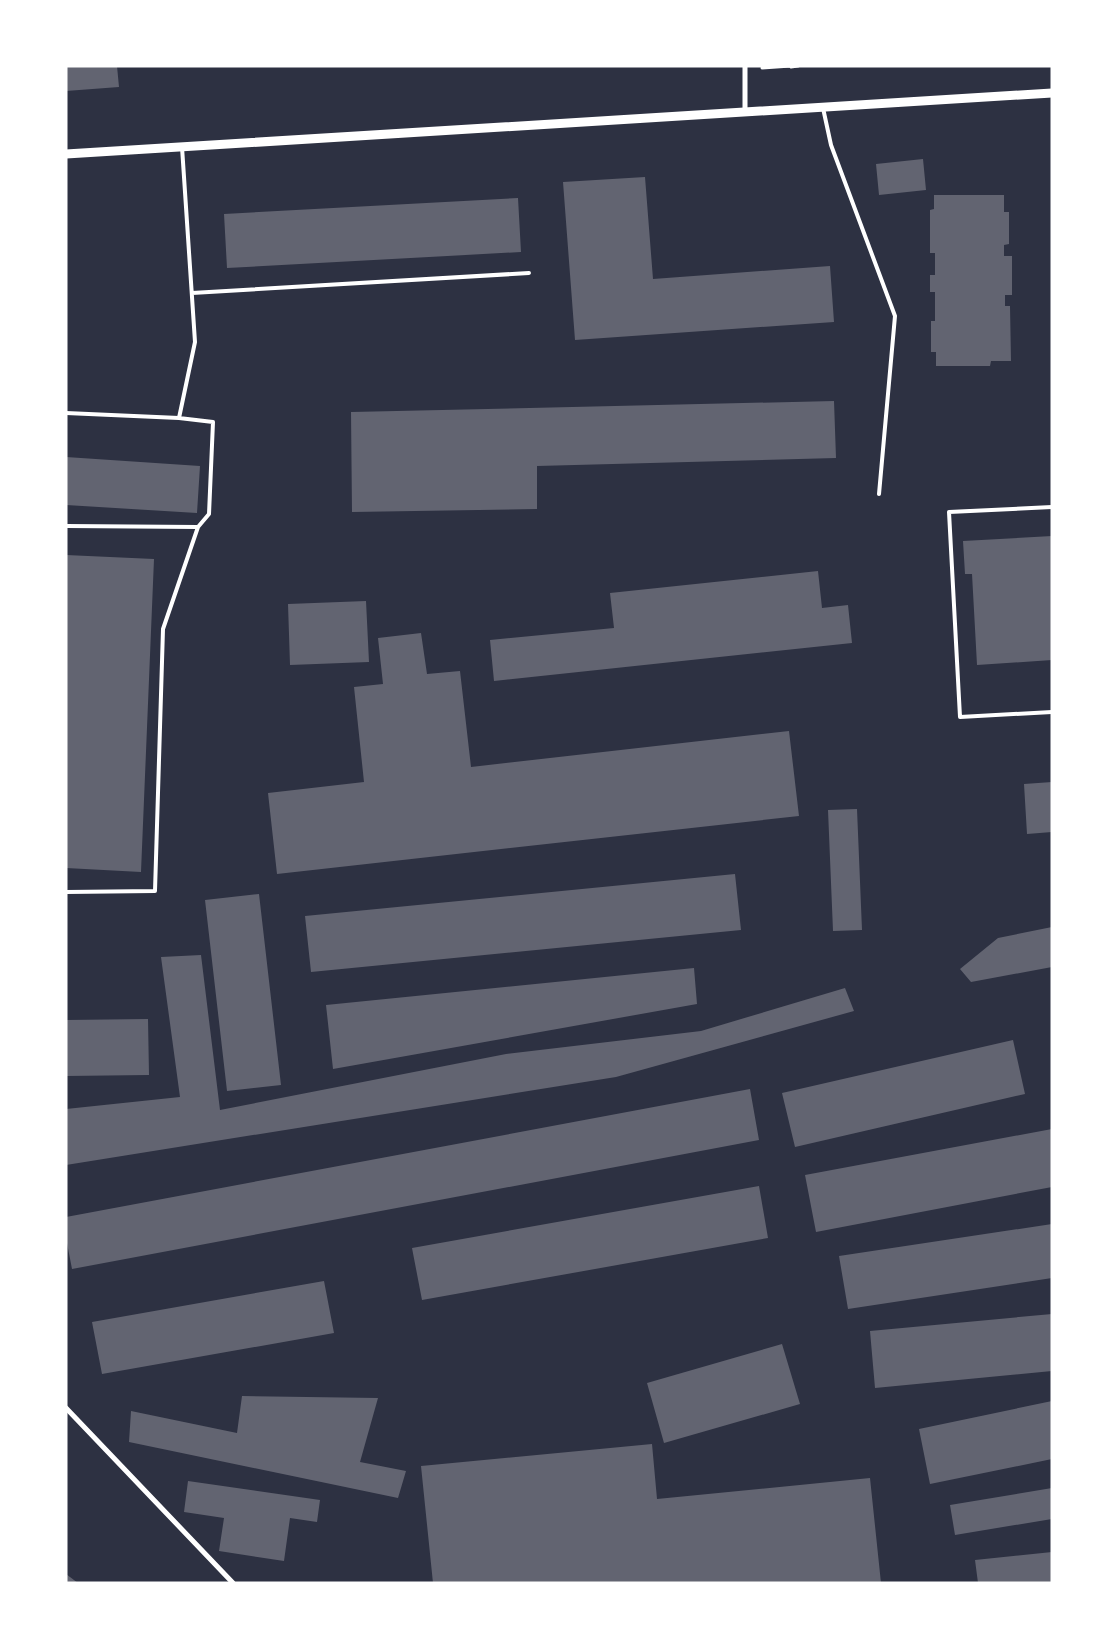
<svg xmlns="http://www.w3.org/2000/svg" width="1118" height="1649" font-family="Spectral,serif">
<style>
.building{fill:#626471}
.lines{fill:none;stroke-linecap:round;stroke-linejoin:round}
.path{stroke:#fff;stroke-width:3}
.service{stroke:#fff;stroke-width:4}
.minor{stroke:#fff;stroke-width:5}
.tertiary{stroke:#fff;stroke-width:9}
</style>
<rect width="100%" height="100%" fill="#2d3142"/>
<path class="building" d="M66 66H117L119 87 66 91Z
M923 159 926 190 879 195 876 164Z
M645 177 653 279 830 266 834 322 575 340 563 182Z
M934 195H1004V212H1009V244L1004 245V256H1012V295H1005V306H1010L1011 361H991L990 366H936V352H931V321H935V292H930V275H935V253H930V210L934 209Z
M518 198 521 252 227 268 224 214Z
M834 401 836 458 537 466V509L352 512 351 412Z
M66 457 200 466 197 513 66 505Z
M1052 536V660L977 665 972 574H965L963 541Z
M66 555 154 559 141 872 66 868Z
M818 571 822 608 848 605 852 643 494 681 490 640 614 628 610 593Z
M366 601 369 662 290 665 288 604Z
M421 633 427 674 460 671 471 767 789 731 799 816 277 874 268 793 364 782 354 687 383 684 378 638Z
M1052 782V832L1027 834 1024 784Z
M857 809 862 930 833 931 828 810Z
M735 874 741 930 311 972 305 916Z
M259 894 281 1085 227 1091 205 900Z
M1052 927V967L971 982 960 969 998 938Z
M201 955 220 1110 506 1054 701 1031 845 988 854 1011 616 1077 66 1165V1109L180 1097 161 957Z
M694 968 697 1004 333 1069 326 1005Z
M148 1019 149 1075 66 1076V1020Z
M1013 1040 1025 1094 795 1147 782 1093Z
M750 1089 759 1140 72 1269 66 1238V1217Z
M1052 1129V1187L816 1232 805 1175Z
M759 1186 768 1238 422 1300 412 1248Z
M1052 1224V1278L848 1309 839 1256Z
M324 1281 334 1333 102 1374 92 1322Z
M1052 1314V1371L875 1388 870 1331Z
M782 1344 800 1404 664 1443 647 1383Z
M242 1396 378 1398 360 1462 406 1471 398 1498 129 1442 131 1411 237 1433Z
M1052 1401V1459L930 1484 919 1429Z
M652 1444 657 1499 870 1478 881 1583H433L421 1466Z
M188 1481 320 1500 317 1522 290 1518 284 1561 219 1551 224 1518 184 1512Z
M1052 1488V1519L955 1535 950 1505Z
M1052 1552V1583H978L975 1560Z
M66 1574 78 1583H66Z"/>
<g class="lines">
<path class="path" d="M791 67 798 66
M762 68 791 66"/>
<path class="service" d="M823 108 831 145 895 316 879 494
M192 293 529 273
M66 413 179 418 195 342 182 147
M1052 507 949 512 960 717 1052 712
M66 526 198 527 209 514 213 422 179 418
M66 892 155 891 163 629 198 527"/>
<path class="minor" d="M745 66V112
M66 1408 233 1583"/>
<path class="tertiary" d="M66 154 1052 93"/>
</g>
<rect width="1118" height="1649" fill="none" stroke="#ffffff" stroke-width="135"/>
</svg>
